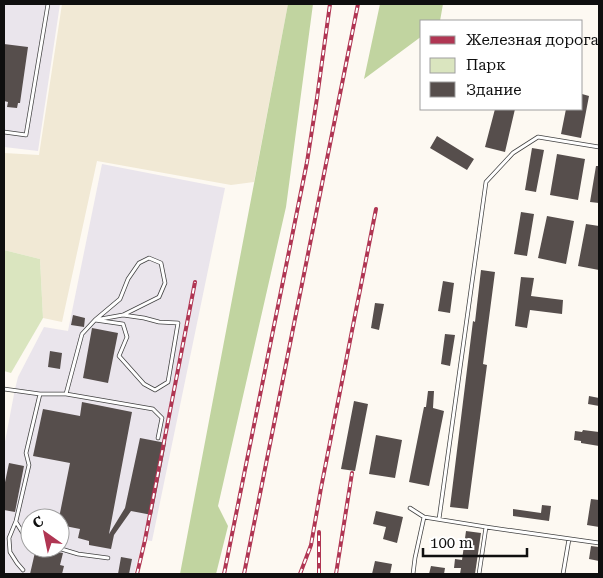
<svg xmlns="http://www.w3.org/2000/svg" width="603" height="578" font-family="'Roboto Serif',serif">
<style>
.industrial{fill:#eae5ec;fill-rule:evenodd}
.farmland{fill:#f1e9d5}
.green{fill:#dae5bf}
.forest{fill:#c1d4a0}
.building{fill:#564e4c}
.lines{fill:none;stroke-linecap:round;stroke-linejoin:round}
.lane-casing{stroke:#424242;stroke-width:4.5}
.lane{stroke:#fff;stroke-width:3}
.rail-casing{stroke:#b03653;stroke-width:4}
.rail{stroke:#fff;stroke-width:2;stroke-dasharray:5.5;stroke-linecap:butt}
</style>
<rect width="100%" height="100%" fill="#fdf9f2"/>
<path class="industrial" d="M4 4H60L38 151 4 147Z
M102 164 225 188 152 541 143 540 134 574H4V447L15 389 18 377 44 327 68 331ZM30 518H60V548H30Z"/>
<path class="farmland" d="M62 4H288L254 182 231 185 97 161 62 322 43 318 40 259 4 250V153L39 155Z"/>
<path class="green" d="M4 250 40 259 43 318 11 373 4 371Z"/>
<path class="forest" d="M288 4H313L286 207 218 506 228 526 216 574H180Z
M380 4H443L440 21H422V36L364 79Z"/>
<path class="building" d="M4 44 28 47 20 103H18L17 108 7 107 8 102 4 101Z
M582 94 589 96 581 138 561 134 566 109H582Z
M495 109H515L505 152 485 147Z
M437 136 474 159 467 170 430 148Z
M532 148 544 150 536 192 525 190Z
M557 154 585 159 578 200 550 195Z
M596 166H599V203L590 202Z
M521 212 534 214 527 256 514 254Z
M547 216 574 221 566 264 538 258Z
M586 224 599 226V270L578 266Z
M481 270 495 272 483 364 487 365 468 509 450 507 473 321 475 322Z
M521 277 534 278 531 296 563 300 562 314 530 310 527 328 515 326Z
M443 281 454 283 450 313 438 311Z
M375 303 384 304 379 330 371 328Z
M73 315 85 318 84 327 71 325Z
M92 328 118 333 108 383 83 378Z
M445 334 455 335 450 366 441 364Z
M50 351 62 353 60 369 48 367Z
M428 391H434L433 408 444 411 429 486 409 482 424 407H426Z
M589 396 599 398V406L588 404Z
M354 401 368 404 355 471 341 469Z
M82 402 132 412 109 534 125 508 140 438 166 443 152 515 131 511 114 535 111 549 89 545V541L78 538 80 529 60 525 59 518 70 463 33 456 43 409 80 416Z
M583 430 599 432V446L581 443V441L574 440 575 431 582 432Z
M376 435 402 440 395 478 369 474Z
M9 463 24 466 15 512 4 510V487Z
M591 499 599 500V527L587 525Z
M542 505 551 506 549 521 513 516V509L541 513Z
M376 511 403 517 397 543 383 539 386 527 373 524Z
M466 531 481 533 475 574H460L461 568H454L455 559 462 560Z
M591 546 599 547V561L589 559Z
M36 548 63 553 60 565 64 566 62 574H30Z
M121 557 132 559 129 574H118Z
M375 561 392 564 390 574H372Z
M431 566 445 568 444 574H429Z"/>
<g class="lines">
<defs>
<path id="lane" d="M4 132 26 135 48 4
M4 389 40 394 26 453 29 465 16 521 9 538 10 552 17 563 23 570
M40 394H66L153 409 162 418 158 438
M66 394 82 334 95 320 123 315 159 297 165 283 161 263 149 258 139 263 128 279 120 299 95 320 123 324 127 337 119 356 144 384 155 390 168 382 178 323 159 322 144 318 123 315
M410 508 424 517 486 527 599 543
M439 519 486 182 513 153 538 137 599 147
M16 522 24 535 30 538
M58 548 78 554 108 558
M413 574 415 558 424 517
M479 574 486 527
M563 574 569 539"/>
</defs>
<use href="#lane" class="lane-casing"/>
<use href="#lane" class="lane"/>
<defs>
<path id="rail" d="M137 574 145 540 195 282
M224 574 307 162 317 98 330 4
M244 574 358 4
M300 574 311 545 321 488 376 209
M319 574V532
M336 574 352 473"/>
</defs>
<use href="#rail" class="rail-casing"/>
<use href="#rail" class="rail"/>
</g>
<rect width="603" height="578" fill="none" stroke="#0f0f0f" stroke-width="10"/>
<rect x="420" y="20" width="162" height="90" fill="#ffffff" stroke="#9f9f9f"/>
<rect x="430" y="36" width="25" height="8" fill="#b03653" stroke="#9f9f9f"/>
<text x="466" y="45" font-size="15" fill="#0f0f0f">Железная дорога</text>
<rect x="430" y="58" width="25" height="15" fill="#dae5bf" stroke="#9f9f9f"/>
<text x="466" y="70" font-size="15" fill="#0f0f0f">Парк</text>
<rect x="430" y="82" width="25" height="15" fill="#564e4c" stroke="#9f9f9f"/>
<text x="466" y="95" font-size="15" fill="#0f0f0f">Здание</text>
<g transform="translate(45 533) rotate(327)"><circle r="24" fill="#ffffff" stroke="#9f9f9f"/>
<path d="M0-4L9 19L0 12L-9 19Z" fill="#b03653"/>
<text y="-8" font-size="14" font-weight="bold" text-anchor="middle" fill="#0f0f0f">С</text>
</g>
<path d="M423 548v8h104v-8" fill="none" stroke="#0f0f0f" stroke-width="2.5"/>
<text x="430" y="548" font-size="15" fill="#0f0f0f" stroke="#ffffff" stroke-width="4" paint-order="stroke">100 m</text>
</svg>
